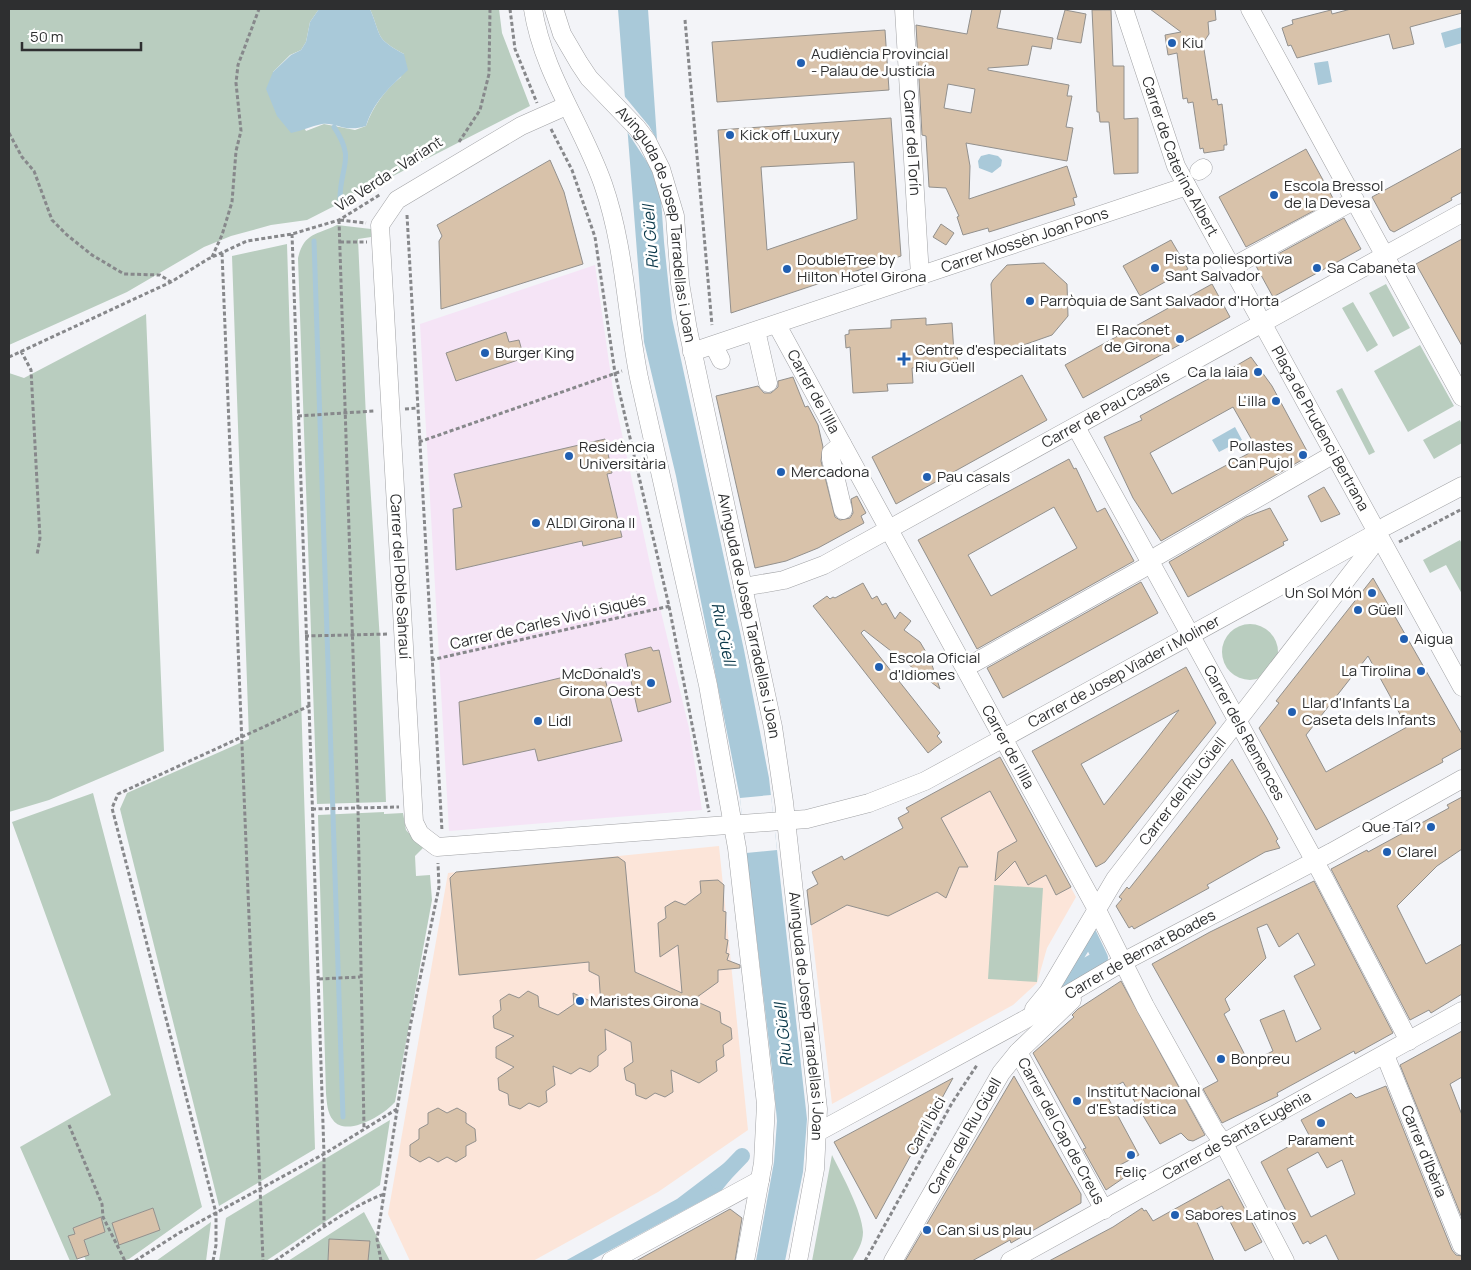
<svg xmlns="http://www.w3.org/2000/svg" width="1471" height="1270" font-family="Manrope,sans-serif">
<style>
.commercial{fill:#f5e4f6}
.education{fill:#fce5d9}
.green{fill:#b9cdbf;fill-rule:evenodd}
.water{fill:#a9c9d9}
.pier{fill:#f3f4f8}
.lines{fill:none;stroke-linecap:round;stroke-linejoin:round}
.stream{stroke:#a9c9d9;stroke-width:5}
.canal{stroke:#a9c9d9;stroke-width:16}
.building{fill:#d8c2aa;stroke:#92908d;fill-rule:evenodd}
.minor-casing{stroke:#a1a2a5;stroke-width:19}
.path{stroke:#87888b;stroke-width:3;stroke-dasharray:4 2.5;stroke-linecap:butt}
.minor{stroke:#fff;stroke-width:18}
.poi-dot{fill:#215fb1;stroke:#fff;stroke-width:2}
.labels{text-anchor:middle;stroke-width:5;stroke-linejoin:round;paint-order:stroke}
.poi-label{font-size:15px;fill:#2e2f30;stroke:#fff;text-anchor:start}
.street-label{font-size:15px;fill:#2e2f30;stroke:#fff}
.water-label{font-size:16px;font-style:italic;fill:#093749;stroke:#fff}
</style>
<rect width="100%" height="100%" fill="#f3f4f8"/>
<path class="commercial" d="M595 265 614 397 655 587 689 728 702 810 449 831 420 324Z"/>
<path class="education" d="M1000 757 1076 897 1047 948 1037 983 1013 1005 832 1104 807 890 818 883 812 872 842 856 844 860 903 828 898 818 908 812 906 808Z
M719 846 748 1130 658 1192 533 1261H410L388 1214 448 873Z"/>
<path class="green" d="M9 9H319L310 22 306 42 301 50 290 55 273 72 306 131 324 124 355 130 366 126C373 106 385 90 401 77L404 54C375 38 382 38 370 9H499L502 33 530 106 307 220 271 225 231 236 204 247 127 292 9 345Z
M337 225 371 229V237L358 239 366 418 380 641 386 802 317 804 298 258C304 233 316 235 337 225Z
M287 244 315 1149 219 1206 120 809 127 793 249 739 232 256Z
M1386 284 1410 328 1393 337 1369 293Z
M1353 302 1378 345 1367 352 1342 308Z
M146 314 164 751 49 800 9 812V373L24 378Z
M1420 345 1454 406 1408 432 1374 371Z
M1342 388 1375 452 1369 455 1336 391Z
M1460 420 1462 425V443L1434 459 1423 440Z
M1460 540 1462 544V594L1446 565 1430 573 1423 560Z
M1222 652a28 28 0 1 1 56 0a28 28 0 1 1-56 0Z
M93 793 202 1207 129 1259 123 1261H86L84 1256 89 1255 84 1240 105 1232 100 1218 73 1228 75 1234 68 1237 78 1261H70L20 1147 111 1095 12 822ZM153 1208 160 1230 119 1244 112 1223Z
M384 812V814L403 813 406 830 423 848 415 856 416 876 430 875 432 900 395 1102C384 1115 346 1138 333 1120 327 1113 327 1102 326 1094L318 815Z
M994 885 1043 888 1037 982 988 979Z
M390 1120 380 1185 266 1261H219L226 1218Z
M832 1155C842 1175 862 1211 863 1232 863 1243 857 1252 852 1261H812Z
M364 1212 390 1261H368L369 1241 329 1239 328 1261H288Z
M211 1222 206 1261H156Z"/>
<path class="water" d="M319 9H370C382 38 375 38 404 54L408 70C390 87 374 101 366 126 345 133 336 122 322 124 311 126 302 131 291 133L277 116 266 89 273 72 291 55 301 50 306 42 310 22Z
M618 9H648L664 242 672 318 744 650 769 778 807 1119 803 1172 785 1261H756L774 1162 777 1121 773 1077 740 798 676 476 644 342Z
M1462 27V43L1445 48 1441 33Z
M1328 61 1332 82 1318 85 1314 63Z
M989 154 998 156 1002 160 1001 166 992 173 979 168 978 161 981 156Z
M1235 427 1242 440 1219 452 1212 440Z
M727 1161 738 1170 722 1190 590 1261H565L677 1199Z"/>
<path class="pier" d="M621 92 649 126 660 145 663 187 658 191 651 168 624 127Z
M771 795 777 850 746 853 740 798Z"/>
<g class="lines">
<path class="stream" d="M334 127C356 160 340 165 340 199
M314 241 343 1117"/>
<path class="canal" d="M1089 935 1100 958 1061 980Z
M718 1181 742 1156"/>
</g>
<path class="building" d="M972 9H1001L997 28 1053 38 1051 49 1032 46 1028 65 988 68V70L1069 85 1067 96H1072L1066 127 1073 128 1067 161 966 143 970 166 969 199 1067 166 1077 197 1073 198 1075 205 989 232 988 228 963 235 957 217 959 216 946 188 929 187 926 136 922 135 916 25 967 34ZM948 84 975 89 971 113 944 108Z
M1150 9H1215L1216 20 1208 22 1209 34 1203 43 1212 100 1217 99 1218 105 1222 104 1227 145H1224V150L1204 153 1203 148 1200 149 1193 102 1188 103 1187 98 1183 99 1177 53 1168 55 1165 35 1181 32Z
M1351 9H1462V13L1410 27 1414 44 1393 49 1389 34 1297 58 1291 45 1288 46 1282 28 1293 24 1292 20 1331 10 1332 14Z
M1065 10 1086 14 1081 43 1057 39Z
M1092 10H1111L1113 66H1124V119L1138 118V173L1114 174 1109 122H1100L1099 112H1097Z
M885 30 889 90 717 102 712 42Z
M891 118 901 256 731 313 718 130ZM854 162 857 219 767 250 761 167Z
M1462 148V192L1451 198 1452 200 1394 232 1390 230 1372 197Z
M1306 149 1334 200 1246 247 1219 197Z
M550 160 564 192 583 264 441 309 439 241 442 236 437 225Z
M1344 218 1361 249 1273 297 1256 266Z
M941 224 954 233 946 245 933 237Z
M1462 239V346L1416 264Z
M1171 240 1188 269 1140 296 1123 266Z
M1044 263 1067 284 1068 316 1052 335 995 355 991 284 993 280 1007 265Z
M1212 284 1230 317 1083 398 1065 365Z
M926 318V325L952 323 954 353H957L958 365 912 368 913 383 887 384 888 391 853 393 850 347 846 348 845 335 849 334V330L891 328V320Z
M506 332 509 342 519 340 524 358 456 381 446 353Z
M1251 357 1272 386 1307 451 1304 452 1307 457 1161 541 1133 498 1104 437 1142 420 1140 416 1221 372 1222 374ZM1233 407 1257 449 1172 494 1150 453Z
M1022 375 1047 420 896 504 872 457Z
M793 377 805 407 808 406 818 425 823 447 821 461 835 517 840 520 850 518 853 513 851 499 857 496 866 513 861 516 864 523 818 548 786 561 755 568 716 396 758 386 764 393H771L778 387V381Z
M605 439 612 473 607 474 622 537 583 546 582 541 456 570 453 509 462 507 454 474Z
M1069 459 1074 469 1076 468 1097 512 1105 508 1134 561 977 649 918 540ZM1054 507 1077 548 991 596 968 555Z
M1324 487 1340 514 1321 522 1308 496Z
M1270 508 1288 540 1283 542 1284 545 1188 597 1169 562 1246 517Z
M1373 578 1462 734V748L1442 759 1443 762 1316 830 1259 728 1279 703 1276 701ZM1368 656 1407 727 1326 772 1306 735Z
M1141 582 1158 613 1003 698 987 668Z
M863 583 872 599 877 596 882 605 886 603 895 619 900 612 911 621 904 630 920 642 930 659 940 689 864 630 861 633 940 733 937 736 942 742 928 753 813 606 827 596 830 599 833 597 835 598Z
M651 647 653 651 659 650 671 702 638 712 625 654Z
M1186 667 1216 723 1105 862 1096 867 1032 751ZM1179 710 1146 753 1104 805 1081 764Z
M602 668 622 741 538 761 535 749 463 765 459 702Z
M1000 757 1071 887 1056 895 1046 875 1028 885 1015 861 995 881 998 852 1017 841 990 791 941 818 968 867H959L946 898 937 892 888 916 847 905 811 925 807 890 818 884 812 872 842 856 844 860 903 828 898 818 909 812 906 808Z
M1232 759 1266 817 1278 839 1276 841 1280 848 1265 852 1207 885 1209 888 1134 929 1132 926 1129 928 1116 906 1122 899 1119 897 1127 887 1129 889Z
M1462 797V849L1437 866 1397 906 1426 964 1462 944V994L1431 1013 1429 1010 1410 1020 1331 869 1367 850 1368 852 1449 808 1447 805Z
M618 857 625 862 635 972 682 993 678 945 660 957 658 923 666 918 665 907 675 901 685 905 701 893 700 881 718 880 724 885 723 911 726 912 725 939 728 940 726 953 729 954 727 960 740 965V968L718 970V982L693 1000 720 1012 721 1023 731 1028 732 1039 723 1045 724 1056 716 1061 717 1071 699 1083 671 1070 673 1092 665 1097 655 1093 646 1099 636 1095 635 1084 626 1080 624 1068 633 1062 631 1042 605 1029 606 1050 598 1056V1066L590 1072 580 1068 571 1074 553 1066 555 1085 546 1091 547 1102 539 1107 529 1103 520 1109 509 1105 508 1094 499 1090 498 1078 514 1067 496 1058V1047L514 1036 494 1028 493 1016 501 1010 500 1000 509 994 519 998 528 991 538 996 539 1007 558 1015 574 1004 573 993 601 1006 599 976 589 971V962L459 975 450 878 456 872Z
M1314 881 1393 1033 1355 1054 1354 1051 1277 1093 1278 1096 1222 1123 1203 1089 1218 1081 1152 964 1210 932ZM1267 924 1279 947 1298 933 1315 965 1294 976 1321 1029 1296 1042 1284 1010 1260 1020 1273 1051 1249 1063 1224 1014 1230 1010 1225 999 1266 958 1257 928Z
M1121 981 1205 1135 1193 1141 1188 1140 1181 1133 1160 1144 1123 1082 1105 1092 1139 1155 1120 1165 1126 1174 1125 1177 1106 1190 1083 1149 1086 1148 1033 1053 1074 1017 1072 1015 1078 1009Z
M1462 1031V1077L1450 1084 1462 1115V1218L1400 1065Z
M1014 1076 1081 1194V1203L1011 1243 1010 1240 972 1261H905Z
M953 1078 876 1219 834 1142Z
M1386 1086 1452 1250 1456 1255 1462 1256V1261H1339L1326 1235 1310 1244 1308 1241 1303 1244 1261 1162 1309 1135 1301 1120 1351 1093 1356 1098ZM1318 1152 1327 1168 1342 1160 1355 1194 1311 1217 1287 1169Z
M438 1108 447 1113 457 1108 466 1113V1123L475 1129 476 1141 466 1146V1156L456 1162 447 1157 438 1162 429 1157 420 1162 410 1156V1145L419 1139V1129L428 1124V1113Z
M1229 1179 1262 1242 1245 1251 1222 1206 1196 1220 1214 1261H1049L1113 1227 1142 1208 1144 1211 1146 1210 1153 1221Z
M153 1208 160 1230 119 1245 112 1223Z
M730 1209 742 1218 735 1261H636Z
M101 1217 105 1232 84 1240 89 1255 77 1259 68 1236 75 1234 73 1228Z
M329 1239 370 1241 368 1261H328Z"/>
<g class="lines">
<defs>
<g id="minor">
<path d="M533 9C543 73 582 124 603 184 625 247 626 313 639 378L708 685 737 848 766 1104 763 1163 745 1261"/>
<path id="s1" d="M554 9 562 34 579 63 589 78 637 128 647 141 661 169 675 216 680 283 688 330 773 727 784 802 818 1109 815 1169 798 1261"/>
<path id="s2" d="M904 9 920 276"/>
<path id="s3" d="M1124 9 1176 166 1462 687"/>
<path d="M1250 9 1462 397"/>
<path id="s4" d="M566 106 521 126 397 200 380 225 414 822 420 834 437 847 807 819 869 803 925 781 958 763 1378 532"/>
<path d="M1199 171 1203 168"/>
<path d="M1232 267 1355 200"/>
<path id="s5" d="M777 325 1095 906 1145 1006 1214 1130 1224 1144 1285 1261"/>
<path d="M753 333 758 339 768 383"/>
<path d="M714 346 721 360"/>
<path id="s6" d="M692 352 1187 186"/>
<path id="s7" d="M1076 427 1324 878 1409 1041"/>
<path d="M842 444 831 453V459L843 510"/>
<path d="M1386 526 1462 486"/>
<path d="M1159 555 1334 454"/>
<path id="s8" d="M743 587 784 580 824 565 1462 213"/>
<path d="M974 663 1142 569"/>
<path id="s9" d="M1034 1009 1048 992 1115 879 1370 549"/>
<path id="s10" d="M1018 1052 1104 1210"/>
<path id="s11" d="M1385 1055 1462 1246"/>
<path id="s12" d="M818 1132 1026 1019 1123 962 1332 852 1462 779"/>
<path d="M611 1261 760 1180"/>
<path id="s13" d="M893 1261 1001 1073 1018 1052 1072 1000"/>
<path id="s14" d="M1010 1261 1462 1011"/>
</g>
</defs>
<use href="#minor" class="minor-casing"/>
<path class="path" d="M510 9 515 49 537 103
M685 20 712 325
M551 129 572 170 595 237 615 373 669 606 709 812
M9 133 22 157 34 171 52 220 67 235 92 255 124 274 160 275 171 282
M459 142 480 110 489 74 490 9
M407 215 442 831
M339 220 358 808 364 1128
M340 220 366 223
M292 234 309 706
M340 242H367
M222 253 263 1261
M212 257 222 235 232 202 236 151 241 131 236 83 238 65 259 9
M21 351 31 370 40 538 37 555
M9 357 171 282 208 259 247 241 292 234 339 220 381 194
M405 409 417 408
M298 416 374 411
M419 442 622 371
M1399 542 1462 509
M305 636 389 634
M431 660 670 606
M312 809 399 807
M319 979 360 977
M69 1125 102 1204 103 1217 125 1261
M135 1261 179 1233 324 1154V1228
M213 1261 216 1245V1213L112 808 118 794 309 706 324 1154 397 1109
M275 1261C310 1237 345 1209 384 1194
M381 1261 377 1239 410 1027 439 887 438 863
M865 1261 952 1103 977 1065"/>
<use href="#minor" class="minor"/>
</g>
<g class="poi-dot">
<circle cx="1172" cy="43" r="5"/>
<circle cx="801" cy="63" r="5"/>
<circle cx="730" cy="135" r="5"/>
<circle cx="1274" cy="195" r="5"/>
<circle cx="1155" cy="268" r="5"/>
<circle cx="1317" cy="268" r="5"/>
<circle cx="787" cy="269" r="5"/>
<circle cx="1030" cy="301" r="5"/>
<circle cx="1180" cy="339" r="5"/>
<circle cx="485" cy="353" r="5"/>
<path d="M901.5 351.5h5v5h5v5h-5v5h-5v-5h-5v-5h5z"/>
<circle cx="1258" cy="372" r="5"/>
<circle cx="1276" cy="401" r="5"/>
<circle cx="1303" cy="455" r="5"/>
<circle cx="569" cy="456" r="5"/>
<circle cx="781" cy="472" r="5"/>
<circle cx="927" cy="477" r="5"/>
<circle cx="536" cy="523" r="5"/>
<circle cx="1372" cy="593" r="5"/>
<circle cx="1358" cy="610" r="5"/>
<circle cx="1404" cy="639" r="5"/>
<circle cx="879" cy="667" r="5"/>
<circle cx="1421" cy="671" r="5"/>
<circle cx="651" cy="683" r="5"/>
<circle cx="1292" cy="712" r="5"/>
<circle cx="538" cy="721" r="5"/>
<circle cx="1431" cy="827" r="5"/>
<circle cx="1387" cy="852" r="5"/>
<circle cx="580" cy="1001" r="5"/>
<circle cx="1221" cy="1059" r="5"/>
<circle cx="1077" cy="1101" r="5"/>
<circle cx="1321" cy="1123" r="5"/>
<circle cx="1131" cy="1155" r="5"/>
<circle cx="1175" cy="1215" r="5"/>
<circle cx="927" cy="1230" r="5"/>
</g>
<g class="labels">
<g class="poi-label">
<text x="1182" y="48">Kiu</text>
<text x="811" y="59">Audiència Provincial<tspan x="811" dy="17">- Palau de Justicía</tspan></text>
<text x="740" y="140">Kick off Luxury</text>
<text x="1284" y="191">Escola Bressol<tspan x="1284" dy="17">de la Devesa</tspan></text>
<text x="1165" y="264">Pista poliesportiva<tspan x="1165" dy="17">Sant Salvador</tspan></text>
<text x="797" y="265">DoubleTree by<tspan x="797" dy="17">Hilton Hotel Girona</tspan></text>
<text x="1327" y="273">Sa Cabaneta</text>
<text x="1040" y="306">Parròquia de Sant Salvador d'Horta</text>
<text x="1170" y="335" text-anchor="end">El Raconet<tspan x="1170" dy="17">de Girona</tspan></text>
<text x="915" y="355">Centre d'especialitats<tspan x="915" dy="17">Riu Güell</tspan></text>
<text x="495" y="358">Burger King</text>
<text x="1248" y="377" text-anchor="end">Ca la Iaia</text>
<text x="1266" y="406" text-anchor="end">L'illa</text>
<text x="1293" y="451" text-anchor="end">Pollastes<tspan x="1293" dy="17">Can Pujol</tspan></text>
<text x="579" y="452">Residència<tspan x="579" dy="17">Universitària</tspan></text>
<text x="791" y="477">Mercadona</text>
<text x="937" y="482">Pau casals</text>
<text x="546" y="528">ALDI Girona II</text>
<text x="1362" y="598" text-anchor="end">Un Sol Món</text>
<text x="1368" y="615">Güell</text>
<text x="1414" y="644">Aigua</text>
<text x="889" y="663">Escola Oficial<tspan x="889" dy="17">d'Idiomes</tspan></text>
<text x="1411" y="676" text-anchor="end">La Tirolina</text>
<text x="641" y="679" text-anchor="end">McDonald's<tspan x="641" dy="17">Girona Oest</tspan></text>
<text x="1302" y="708">Llar d'Infants La<tspan x="1302" dy="17">Caseta dels Infants</tspan></text>
<text x="548" y="726">Lidl</text>
<text x="1421" y="832" text-anchor="end">Que Tal?</text>
<text x="1397" y="857">Clarel</text>
<text x="590" y="1006">Maristes Girona</text>
<text x="1231" y="1064">Bonpreu</text>
<text x="1087" y="1097">Institut Nacional<tspan x="1087" dy="17">d'Estadística</tspan></text>
<text x="1321" y="1145" text-anchor="middle">Parament</text>
<text x="1131" y="1177" text-anchor="middle">Feliç</text>
<text x="1185" y="1220">Sabores Latinos</text>
<text x="937" y="1235">Can si us plau</text>
</g>
<g class="street-label">
<text dy="5" stroke="none"><textPath href="#s2" startOffset="134">Carrer del Torín</textPath></text>
<text dy="5" stroke="none"><textPath href="#s3" startOffset="158">Carrer de Caterina Albert</textPath></text>
<text transform="translate(389 174) rotate(-33)" y="5">Via Verda - Variant</text>
<text dy="5" stroke="none"><textPath href="#s1" startOffset="246">Avinguda de Josep Tarradellas i Joan</textPath></text>
<text dy="5" stroke="none"><textPath href="#s6" startOffset="351">Carrer Mossèn Joan Pons</textPath></text>
<text dy="5" stroke="none"><textPath href="#s5" startOffset="76">Carrer de l'Illa</textPath></text>
<text dy="5" stroke="none"><textPath href="#s8" startOffset="406">Carrer de Pau Casals</textPath></text>
<text dy="5" stroke="none"><textPath href="#s3" startOffset="465">Plaça de Prudenci Bertrana</textPath></text>
<text dy="5" stroke="none"><textPath href="#s4" startOffset="576">Carrer del Poble Sahrauí</textPath></text>
<text dy="5" stroke="none"><textPath href="#s1" startOffset="651">Avinguda de Josep Tarradellas i Joan</textPath></text>
<text transform="translate(548 622) rotate(-13)" y="5">Carrer de Carles Vivó i Siqués</text>
<text dy="5" stroke="none"><textPath href="#s4" startOffset="1579">Carrer de Josep Viader i Moliner</textPath></text>
<text dy="5" stroke="none"><textPath href="#s7" startOffset="349">Carrer dels Remences</textPath></text>
<text dy="5" stroke="none"><textPath href="#s5" startOffset="481">Carrer de l'Illa</textPath></text>
<text dy="5" stroke="none"><textPath href="#s9" startOffset="264">Carrer del Riu Güell</textPath></text>
<text dy="5" stroke="none"><textPath href="#s12" startOffset="368">Carrer de Bernat Boades</textPath></text>
<text dy="5" stroke="none"><textPath href="#s1" startOffset="1056">Avinguda de Josep Tarradellas i Joan</textPath></text>
<text transform="translate(926 1126) rotate(-61)" y="5">Carril bici</text>
<text dy="5" stroke="none"><textPath href="#s10" startOffset="90">Carrer del Cap de Creus</textPath></text>
<text dy="5" stroke="none"><textPath href="#s13" startOffset="144">Carrer del Riu Güell</textPath></text>
<text dy="5" stroke="none"><textPath href="#s14" startOffset="259">Carrer de Santa Eugènia</textPath></text>
<text dy="5" stroke="none"><textPath href="#s11" startOffset="104">Carrer d'Ibèria</textPath></text>
</g>
<g class="water-label">
<text transform="translate(650 237) rotate(-94)" y="6">Riu Güell</text>
<text transform="translate(724 634) rotate(78)" y="6">Riu Güell</text>
<text transform="translate(783 1035) rotate(-96)" y="6">Riu Güell</text>
</g>
</g>
<rect width="1471" height="1270" fill="none" stroke="#2e2f30" stroke-width="20"/>
<path d="M22 42v8h119v-8" fill="none" stroke="#2e2f30" stroke-width="2.5"/>
<text x="30" y="42" font-size="15" fill="#2e2f30" stroke="#ffffff" stroke-width="4" paint-order="stroke">50 m</text>
</svg>
